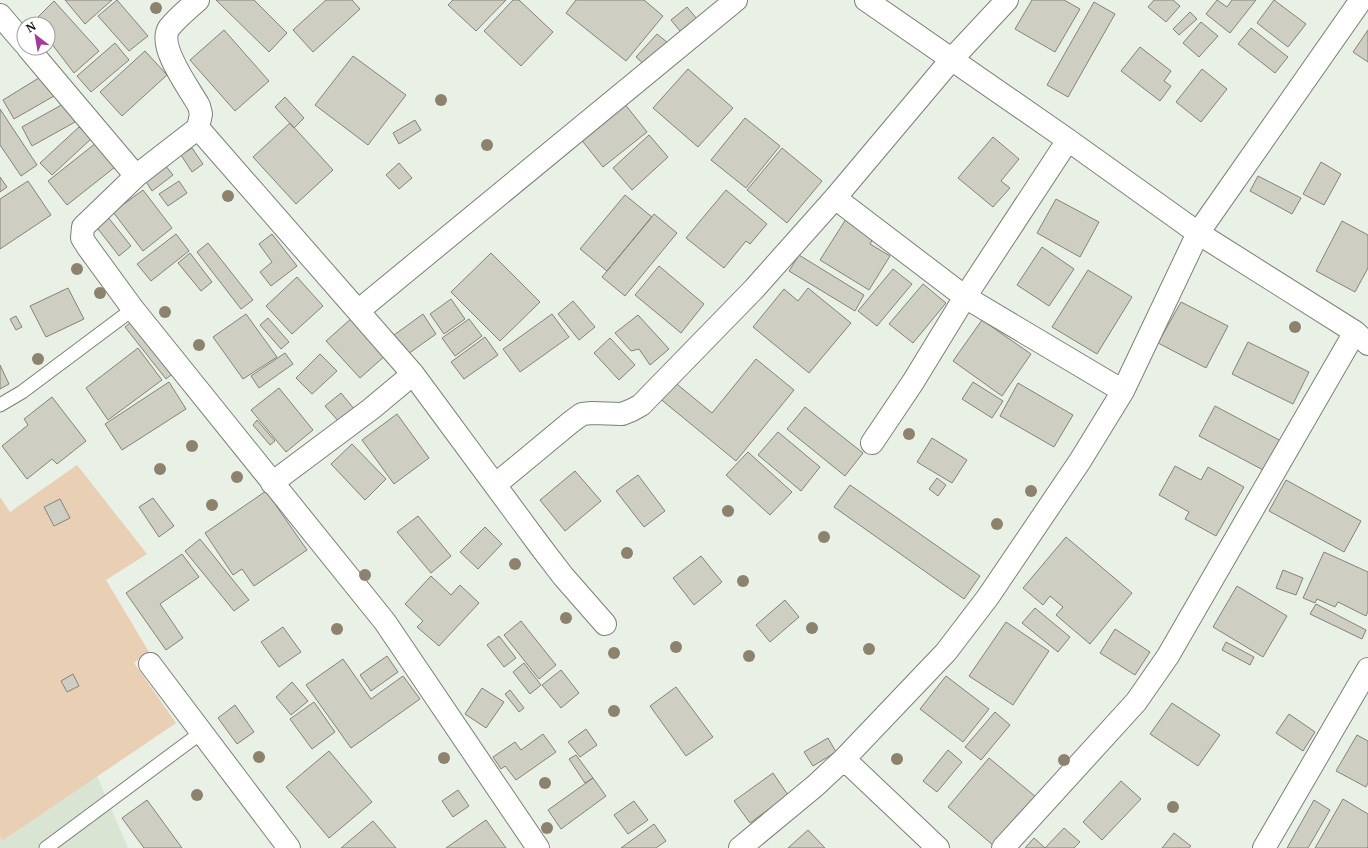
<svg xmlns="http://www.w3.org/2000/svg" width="1368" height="848" font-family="Merriweather,serif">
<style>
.built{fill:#dae4d2}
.green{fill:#e9cfb3}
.building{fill:#cfcec2;stroke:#858379}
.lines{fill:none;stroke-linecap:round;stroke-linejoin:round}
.service-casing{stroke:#7b8077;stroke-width:15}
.minor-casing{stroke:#7b8077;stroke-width:24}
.service{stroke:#fff;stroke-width:13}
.minor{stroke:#fff;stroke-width:22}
.tree{fill:#8c826e}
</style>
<rect width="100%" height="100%" fill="#e9f0e5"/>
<path class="built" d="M97 776 128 848H0V836L2 841Z"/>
<path class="green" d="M77 465 147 554 106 580 149 652 134 663 176 723 2 841 0 836V497L10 512Z"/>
<path class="building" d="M65 0H112L85 24Z
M117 0 148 36 129 51 98 16Z
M216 0H254L287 33 269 52Z
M326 0H352L360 9 313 52 293 30Z
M453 0H506L476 31 448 5Z
M513 0H519L553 32 521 66 484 31Z
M576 0H644L663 16 626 61 566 13Z
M1032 0H1064L1080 9 1055 52 1015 29Z
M1154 0H1173L1180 6 1166 22 1148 7Z
M1217 0 1227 7 1232 0H1256L1230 33 1206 14Z
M1274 0 1306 24 1288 47 1257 23Z
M54 1 99 51 74 73 48 39V24H37L34 21Z
M1094 2 1115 14 1068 97 1047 85Z
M687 7 697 19 681 32 671 20Z
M1190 12 1197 19 1179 35 1173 29Z
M1201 22 1218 36 1199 57 1183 43Z
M1251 28 1288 57 1275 73 1238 44Z
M224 30 269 81 235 111 190 60Z
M1368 30V62L1353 52Z
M657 34 668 43 646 66 636 57Z
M115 43 129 60 91 92 77 76Z
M1140 47 1171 71 1164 81 1171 86 1160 101 1121 71Z
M145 51 167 75 122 116 100 92Z
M353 56 406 95 368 145 315 105Z
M688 69 733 108 698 147 653 108Z
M1202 69 1227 89 1201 122 1176 102Z
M42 76 54 96 14 119 3 100Z
M285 97 304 118 294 128 275 107Z
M65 103 75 122 32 146 22 127Z
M624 103 647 132 603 167 580 138Z
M0 109 37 165 21 176 0 145Z
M745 118 780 146 746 188 711 160Z
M415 120 421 130 399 144 393 133Z
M290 123 333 170 296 204 253 157Z
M79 127 91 139 52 175 40 163Z
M649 135 668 157 632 190 613 168Z
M993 137 1019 159 1001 181 1010 188 993 207 958 178Z
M96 143 115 167 67 205 48 181Z
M192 148 203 164 192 172 181 155Z
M782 148 822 181 787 223 747 190Z
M1321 162 1341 174 1324 205 1303 194Z
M399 163 412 178 399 189 386 175Z
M165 165 173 175 152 191 145 180Z
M1258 176 1301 198 1292 214 1250 191Z
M0 177 7 187 0 192Z
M28 181 51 215 0 249V199Z
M179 181 187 193 168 206 159 194Z
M143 190 172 228 143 251 113 212Z
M726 190 767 224 750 244 746 241 724 268 686 238Z
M625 195 652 217 607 271 580 249Z
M1056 199 1099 222 1080 257 1037 233Z
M654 214 677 233 625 296 602 277Z
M107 216 131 246 119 256 95 225Z
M846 219 874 237 870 244 890 256 869 290 820 260Z
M1342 221 1368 235V268L1355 292 1316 271Z
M176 234 189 251 151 281 137 264Z
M272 234 297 266 271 286 260 272 272 262 259 244Z
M208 243 253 300 241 309 197 252Z
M1042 247 1074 269 1049 306 1017 285Z
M190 253 212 282 201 291 178 263Z
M491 253 540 302 500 341 451 292Z
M799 255 864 295 855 311 789 271Z
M659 266 704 304 681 333 635 295Z
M893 269 912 284 877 326 858 311Z
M1088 270 1132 297 1097 354 1052 327Z
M297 277 323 306 292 334 266 306Z
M923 284 946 303 913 343 889 324Z
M68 288 84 319 46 337 30 306Z
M808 288 851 323 809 373 753 327 784 289 798 301Z
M451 299 465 319 444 334 430 314Z
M573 301 595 327 579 340 558 314Z
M1181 302 1228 326 1206 368 1158 343Z
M246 314 277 357 243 379 213 337Z
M423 314 436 334 408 354 394 335Z
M552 314 569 337 520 372 503 349Z
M638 315 669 349 650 365 639 349 631 351 615 333Z
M16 316 22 327 16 330 10 319Z
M353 317 386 355 360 378 326 341Z
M268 318 289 342 281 349 260 325Z
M135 319 176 371 166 379 125 327Z
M469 319 482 336 455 356 442 338Z
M982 320 1031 354 1002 396 953 361Z
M485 337 498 355 464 379 451 362Z
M610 338 635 365 619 380 594 353Z
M1248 342 1309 372 1293 404 1232 374Z
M138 348 162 380 108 420 86 388Z
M285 353 293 364 259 388 251 376Z
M320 354 337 371 312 394 296 378Z
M756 359 794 390 736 461 658 397 672 380 712 413Z
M0 365 9 384 0 389Z
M169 382 186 409 122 450 105 424Z
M973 382 1003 401 992 418 962 399Z
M1018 383 1073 415 1054 447 1000 416Z
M279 388 313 430 286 452 251 410Z
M341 393 355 410 340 423 325 406Z
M52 397 86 441 57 464 52 459 27 479 2 446 28 425 24 419Z
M1215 406 1281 441 1265 471 1199 436Z
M805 407 863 453 845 476 787 429Z
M397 414 429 458 394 484 362 440Z
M257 420 275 441 270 445 253 425Z
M778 432 820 467 801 491 758 455Z
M932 438 967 460 952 483 917 462Z
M352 444 386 479 365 500 331 464Z
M748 452 792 492 770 515 726 475Z
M1175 466 1201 480 1208 467 1244 487 1216 536 1185 519 1189 512 1159 495Z
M575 471 601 501 565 531 540 500Z
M638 475 665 511 644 527 616 491Z
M937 478 946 485 938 496 929 489Z
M1286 480 1361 521 1344 552 1269 511Z
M850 485 980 576 964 599 834 507Z
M266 491 307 550 254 586 242 569 233 575 205 533Z
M153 498 174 526 159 537 139 507Z
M60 499 70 518 54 526 44 507Z
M418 516 451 556 431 573 397 532Z
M485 527 502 544 478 569 460 552Z
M1066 537 1132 593 1090 644 1056 615 1063 607 1050 596 1043 605 1023 588Z
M200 539 249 600 234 611 185 551Z
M1324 552 1368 572V611L1366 616 1338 602 1335 607 1317 599 1315 603 1303 598Z
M182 554 199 577 160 604 183 638 166 650 126 593Z
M701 556 722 582 694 605 673 578Z
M1283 570 1303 578 1296 595 1276 588Z
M431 576 451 595 460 585 479 603 439 646 417 627 423 621 405 604Z
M1237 586 1287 616 1263 657 1213 627Z
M785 600 799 617 770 642 756 625Z
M1316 604 1366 630 1362 639 1310 614Z
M1035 608 1070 637 1058 652 1022 623Z
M521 621 556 665 539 679 504 635Z
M1006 622 1049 651 1013 705 969 676Z
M283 627 301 652 279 667 261 642Z
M1115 629 1150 652 1135 675 1100 653Z
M499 636 516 658 504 667 487 645Z
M1226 642 1254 657 1250 665 1222 650Z
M387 656 398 672 371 691 360 675Z
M343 659 371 699 403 676 420 699 351 748 306 685Z
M524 663 541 685 530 694 513 672Z
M561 670 579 693 561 708 542 685Z
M73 674 79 686 67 692 61 681Z
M946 676 989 709 963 742 920 709Z
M292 682 308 701 291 715 276 697Z
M676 687 713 737 686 756 650 706Z
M482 688 504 702 486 728 465 714Z
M510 690 524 708 519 712 505 694Z
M314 702 335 732 312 749 290 719Z
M1172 703 1220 735 1198 766 1150 734Z
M235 705 254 732 237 744 218 718Z
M995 712 1010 725 981 760 965 747Z
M1289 714 1315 732 1303 751 1276 733Z
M586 729 597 745 580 757 568 742Z
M543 734 556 752 516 780 505 766 501 769 493 757 515 742 521 750Z
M1357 735 1368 741V783L1366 787 1336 771Z
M828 738 836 752 813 766 804 752Z
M948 750 962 762 937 792 923 781Z
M329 751 372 802 329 838 286 787Z
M576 755 593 778 585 783 569 759Z
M989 758 1036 797 994 846 948 807Z
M773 773 788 795 750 823 734 801Z
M593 778 606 796 561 829 548 810Z
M1121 781 1141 799 1102 840 1083 822Z
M458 790 469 806 453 817 442 801Z
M1343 799 1368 814V848H1315Z
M147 800 182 848H144L122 818Z
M1314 800 1330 810 1308 848H1287Z
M634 801 648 820 628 834 614 815Z
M486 820 506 848H446Z
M373 821 396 848H341Z
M654 824 666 841 656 848H621Z
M1064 828 1080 842 1074 848H1045Z
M808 830 825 848H788Z
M1174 833 1191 846 1189 848H1162Z
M1034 838 1045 848H1025Z"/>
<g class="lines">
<defs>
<path id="service" d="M0 405 22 392 133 309
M46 848 202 732"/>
<path id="minor" d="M866 0 1068 140 1198 233 1355 332 1368 344
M0 15 24 43
M28 48 136 176 198 128 413 374 540 546 563 576 605 624
M198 128 201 114 199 106C190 89 157 47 169 28 177 18 188 9 198 0
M136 176 83 227 82 238 87 246 133 309 385 622 538 848
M835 198 965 297 1123 391
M358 311 736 0
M872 443 913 382 965 297 1068 140
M272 483 371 409 413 374
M495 485 571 422 582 414 592 413 622 414 632 410 641 405 754 289 835 198 951 60 1007 0
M150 664 289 848
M844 759 938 848
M740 848 815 786 844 759 946 652 988 597 1080 461 1123 391 1198 233 1361 0
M1003 848 1136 702 1168 656 1355 332
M1264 848 1368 669"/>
</defs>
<use href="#service" class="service-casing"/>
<use href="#minor" class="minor-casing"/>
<use href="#service" class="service"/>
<use href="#minor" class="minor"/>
</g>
<g class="tree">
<circle cx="156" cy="8" r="6"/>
<circle cx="441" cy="100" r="6"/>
<circle cx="487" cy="145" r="6"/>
<circle cx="228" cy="196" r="6"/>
<circle cx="77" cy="269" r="6"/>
<circle cx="100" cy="293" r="6"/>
<circle cx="165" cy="312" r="6"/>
<circle cx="1295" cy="327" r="6"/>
<circle cx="199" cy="345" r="6"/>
<circle cx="38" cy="359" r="6"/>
<circle cx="909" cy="434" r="6"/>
<circle cx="192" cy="446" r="6"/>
<circle cx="160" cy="469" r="6"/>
<circle cx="237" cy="477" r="6"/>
<circle cx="1031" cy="491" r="6"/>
<circle cx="212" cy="505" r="6"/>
<circle cx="728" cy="511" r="6"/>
<circle cx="997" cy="524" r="6"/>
<circle cx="824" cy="537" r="6"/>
<circle cx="627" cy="553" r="6"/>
<circle cx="515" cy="564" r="6"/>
<circle cx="365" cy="575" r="6"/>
<circle cx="743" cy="581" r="6"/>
<circle cx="566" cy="618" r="6"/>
<circle cx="812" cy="628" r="6"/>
<circle cx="337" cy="629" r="6"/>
<circle cx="676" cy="647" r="6"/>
<circle cx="869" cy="649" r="6"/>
<circle cx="614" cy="653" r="6"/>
<circle cx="749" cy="656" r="6"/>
<circle cx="614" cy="711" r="6"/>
<circle cx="259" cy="757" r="6"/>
<circle cx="444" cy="758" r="6"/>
<circle cx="897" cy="759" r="6"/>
<circle cx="1064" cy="760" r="6"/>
<circle cx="545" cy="783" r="6"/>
<circle cx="197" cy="795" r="6"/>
<circle cx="1173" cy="807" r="6"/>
<circle cx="547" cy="828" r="6"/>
</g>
<g transform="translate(36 36) rotate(329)"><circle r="19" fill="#ffffff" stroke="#9e9f9d"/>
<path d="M0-3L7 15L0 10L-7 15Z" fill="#a63998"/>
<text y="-6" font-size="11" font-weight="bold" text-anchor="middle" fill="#0c0e0a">N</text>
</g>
</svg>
